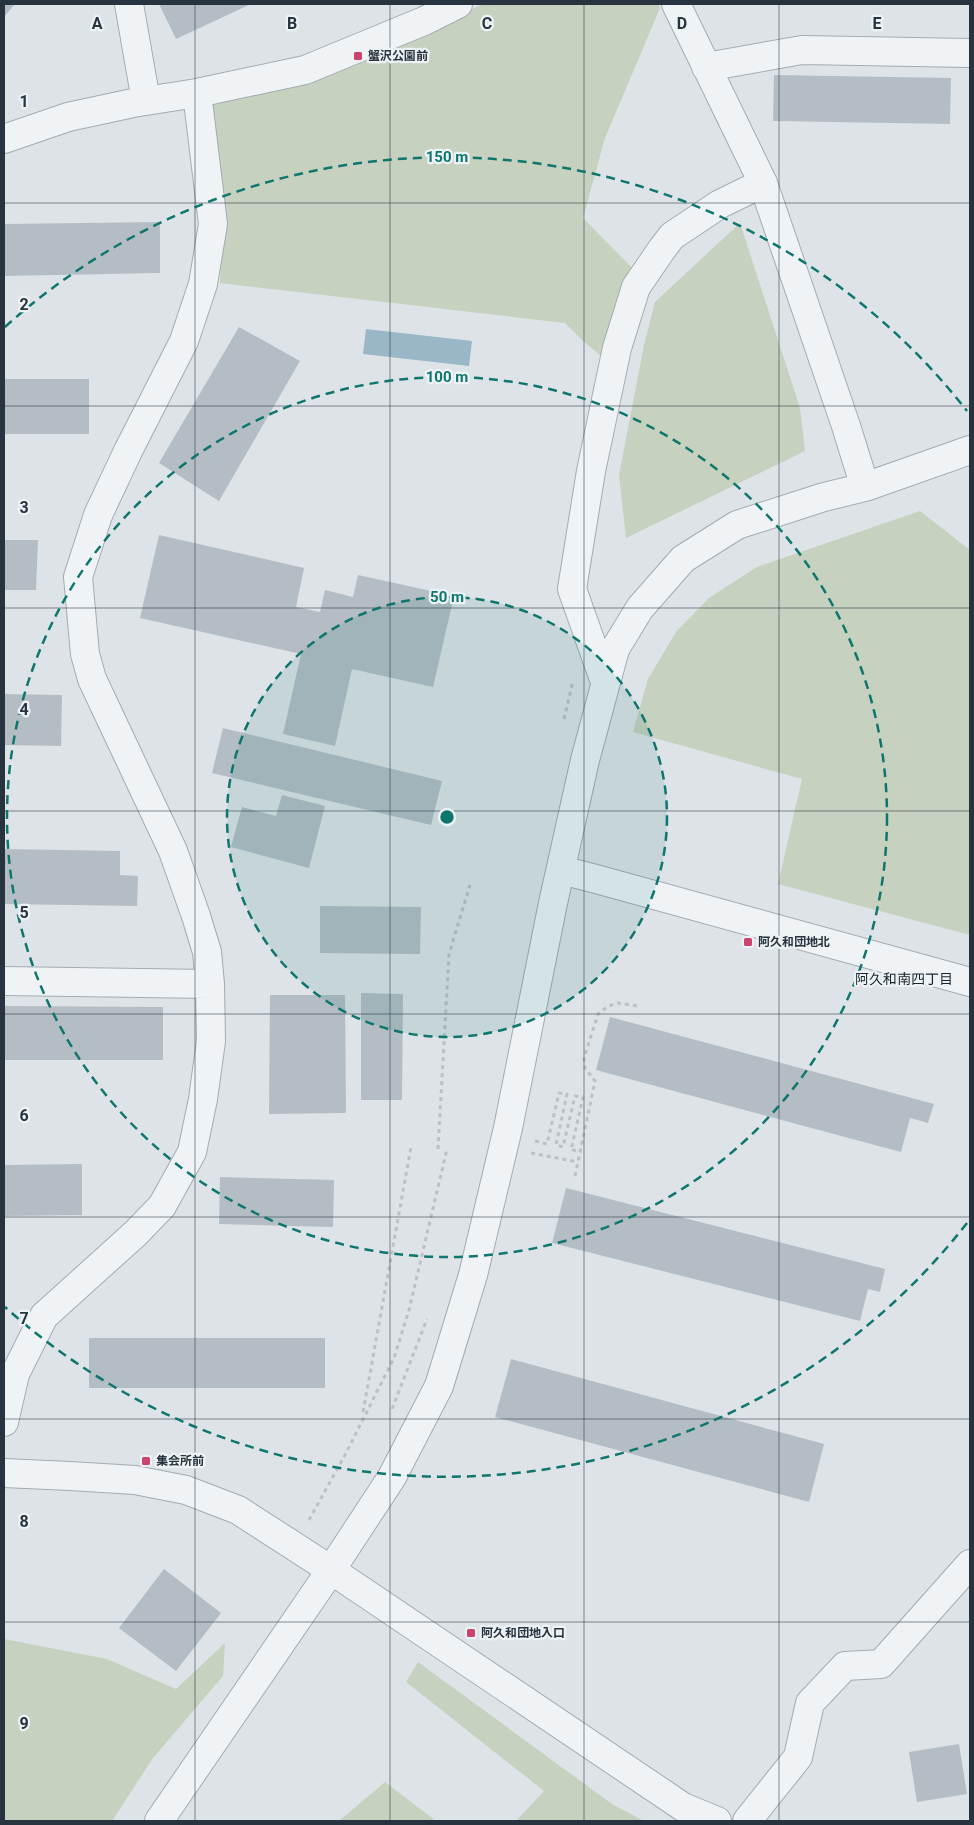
<svg xmlns="http://www.w3.org/2000/svg" width="974" height="1825" font-family="Roboto,'Noto Sans JP',sans-serif">
<style>
.green{fill:#c6d1bf}
.water{fill:#99b7c7}
.building{fill:#b5bdc4}
.lines{fill:none;stroke-linecap:round;stroke-linejoin:round}
.minor-casing{stroke:#a3abb1;stroke-width:30}
.path{stroke:#bcc1c6;stroke-width:3;stroke-dasharray:4 4;stroke-linecap:butt}
.minor{stroke:#f0f3f6;stroke-width:28}
.grid{fill:none;stroke:#27333e;stroke-width:1;stroke-opacity:0.55}
.ring{fill:none;stroke:#0f766e;stroke-width:2.5;stroke-dasharray:9 6}
.poi-dot{fill:#cb446e;stroke:#edf2f5;stroke-width:2}
.labels{text-anchor:middle;stroke-width:4.5;stroke-linejoin:round;paint-order:stroke}
.poi-label{font-size:12px;font-weight:bold;fill:#27333e;stroke:#edf2f5;text-anchor:start}
.neighbourhood-label{font-size:14px;fill:#1a242e;stroke:#edf2f5}
.grid-label{font-size:16px;text-anchor:middle;font-weight:bold;fill:#27333e;stroke:#edf2f5;stroke-width:4.5;stroke-linejoin:round;paint-order:stroke}
.centre{fill:#0f766e;stroke:#edf2f5;stroke-width:2.5}
.ring-label{font-size:15px;text-anchor:middle;font-weight:bold;fill:#0f766e;stroke:#edf2f5;stroke-width:4.5;stroke-linejoin:round;paint-order:stroke}
</style>
<rect width="100%" height="100%" fill="#dee3e7"/>
<path class="green" d="M483 4H658L660 8 605 138 583 218 633 269 607 361 582 340 565 323 220 283 222 233 207 101 306 80Z
M740 223 800 408 805 451 626 538 619 475 644 345 655 302Z
M920 511 970 550V935L778 884 802 779 633 732 648 679 676 632 709 598 757 567Z
M4 1639 107 1659 176 1689 225 1643 223 1676 153 1758 112 1821H4Z
M418 1662 612 1804 644 1821H516L544 1791 406 1682Z
M385 1782 436 1821H339Z"/>
<path class="water" d="M366 329 472 341 469 366 363 354Z"/>
<path class="building" d="M4 4H15L4 17Z
M159 4H251L176 39Z
M774 75 951 78 950 124 773 121Z
M160 222V273L4 276V224Z
M239 327 300 361 219 501 159 463Z
M4 379H89V434H4Z
M159 535 304 568 296 607 320 612 325 590 353 597 358 575 454 596 433 687 352 669 335 746 283 734 301 654 140 618Z
M4 540H38L36 590H4Z
M4 694 62 695 61 746 4 745Z
M223 728 442 781 431 825 212 773Z
M282 795 325 806 309 868 231 847 242 807 276 816Z
M4 849 120 851V875L138 876 137 906 4 904Z
M320 906 421 907 420 954 320 953Z
M361 993 403 994 402 1100H361Z
M270 995H345L346 1113 269 1114Z
M4 1006 163 1007V1060H4Z
M610 1017 934 1104 928 1123 910 1118 901 1152 596 1070Z
M82 1164V1215L4 1216V1165Z
M220 1177 334 1180 333 1227 219 1224Z
M566 1188 885 1269 880 1292 868 1289 860 1321 552 1243Z
M89 1338H325V1388H89Z
M511 1359 824 1444 809 1502 495 1417Z
M164 1569 221 1613 176 1671 119 1628Z
M959 1744 967 1794 917 1802 909 1752Z"/>
<g class="lines">
<defs>
<path id="minor" d="M129 4 146 101
M676 4 763 183 846 426 865 487
M706 67 802 50 970 53
M4 139 68 117 133 103 197 93 305 70 424 21 458 4
M605 682 572 589 591 471 617 348 636 287 662 249 672 236 720 204 763 183
M561 870 596 879 970 982
M4 981 210 984
M4 1422 15 1374 44 1316 136 1233 162 1206 192 1152 203 1099 211 1041 210 984 207 952 196 916 173 851 92 679 85 654 78 577 98 515 128 451 184 341 203 284 213 224 197 93
M4 1473 70 1476 135 1480 186 1490 238 1510 331 1570 683 1807 717 1821
M159 1821 331 1570 392 1477 439 1386 473 1275 508 1128 553 903 585 760 615 649 640 608 683 559 737 525 824 497 865 487 970 450
M747 1821 798 1757 810 1703 845 1666 881 1664 970 1564"/>
</defs>
<use href="#minor" class="minor-casing"/>
<path class="path" d="M564 719 573 681
M535 1141 547 1144 559 1093 567 1094 556 1145 563 1147 575 1096 583 1097 571 1150 580 1151
M438 1149 449 954 470 885
M531 1153 578 1162
M575 1176 595 1081 585 1068 584 1058 598 1014 608 1006 618 1003 637 1006
M392 1409 427 1319
M363 1412 411 1147
M309 1520 345 1455 394 1358 409 1310 447 1149"/>
<use href="#minor" class="minor"/>
</g>
<path class="grid" d="M195 4V1821M390 4V1821M584 4V1821M779 4V1821M4 203H970M4 406H970M4 608H970M4 811H970M4 1014H970M4 1217H970M4 1419H970M4 1622H970"/>
<circle cx="447" cy="817" r="220" fill="#0f766e" fill-opacity=".12"/>
<g class="ring">
<circle cx="447" cy="817" r="220"/>
<circle cx="447" cy="817" r="440"/>
<path d="M967 1223A660 660 0 0 1 5 1307M5 327A660 660 0 0 1 967 411"/>
</g>
<g class="poi-dot">
<rect x="353" y="51" width="10" height="10" rx="2.5"/>
<rect x="743" y="937" width="10" height="10" rx="2.5"/>
<rect x="141" y="1456" width="10" height="10" rx="2.5"/>
<rect x="466" y="1628" width="10" height="10" rx="2.5"/>
</g>
<g class="labels">
<g class="poi-label">
<text x="368" y="60">蟹沢公園前</text>
<text x="758" y="946">阿久和団地北</text>
<text x="156" y="1465">集会所前</text>
<text x="481" y="1637">阿久和団地入口</text>
</g>
<g class="neighbourhood-label">
<text x="904" y="984">阿久和南四丁目</text>
</g>
</g>
<g class="grid-label">
<text x="97" y="29">A</text>
<text x="292" y="29">B</text>
<text x="487" y="29">C</text>
<text x="682" y="29">D</text>
<text x="877" y="29">E</text>
<text x="24" y="107">1</text>
<text x="24" y="310">2</text>
<text x="24" y="513">3</text>
<text x="24" y="715">4</text>
<text x="24" y="918">5</text>
<text x="24" y="1121">6</text>
<text x="24" y="1324">7</text>
<text x="24" y="1527">8</text>
<text x="24" y="1729">9</text>
</g>
<circle cx="447" cy="817" r="8" class="centre"/>
<g class="ring-label">
<text x="447" y="162">150 m</text>
<text x="447" y="382">100 m</text>
<text x="447" y="602">50 m</text>
</g>
<rect width="974" height="1825" fill="none" stroke="#27333e" stroke-width="10"/>
</svg>
